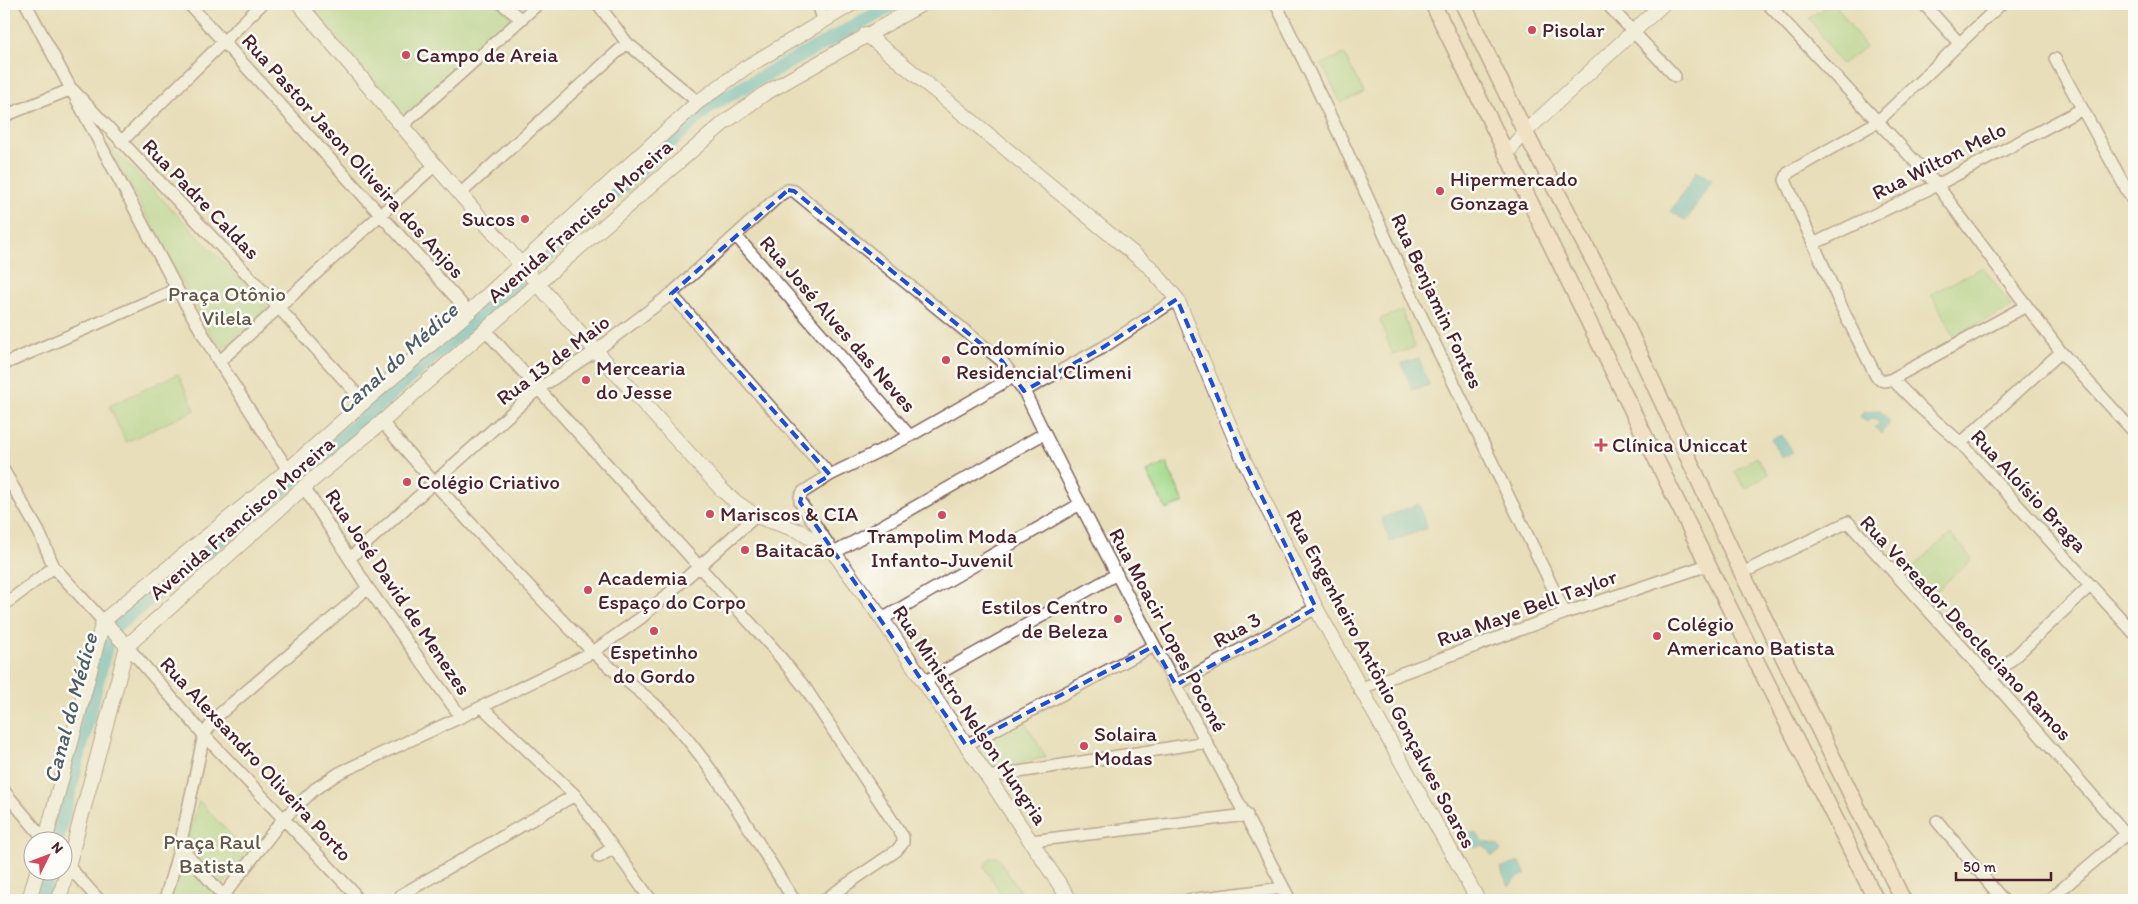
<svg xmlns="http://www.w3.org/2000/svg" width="2138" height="904" font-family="Itim,sans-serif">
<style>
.green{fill:#a3d98a;stroke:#767c5a}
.water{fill:#4ebac9;stroke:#4c6c7a}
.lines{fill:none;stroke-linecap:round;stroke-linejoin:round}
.canal{stroke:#4ebac9;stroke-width:14}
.minor-casing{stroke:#81625d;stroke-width:14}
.tertiary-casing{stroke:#81625d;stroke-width:16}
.secondary-casing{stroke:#81625d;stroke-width:18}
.minor{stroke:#fff;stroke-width:11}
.tertiary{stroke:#fff;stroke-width:14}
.secondary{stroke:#fde4d1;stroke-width:15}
.marked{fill:none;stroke:#1d4ed8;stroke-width:4;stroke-dasharray:10 6;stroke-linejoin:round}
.poi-dot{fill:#d1495b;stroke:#fdfcf7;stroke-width:2}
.labels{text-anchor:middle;stroke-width:5;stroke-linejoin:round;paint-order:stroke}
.poi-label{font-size:21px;fill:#4a1f2b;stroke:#fdfcf7;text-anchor:start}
.street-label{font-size:21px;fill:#4a1f2b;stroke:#fdfcf7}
.park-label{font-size:21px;fill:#655748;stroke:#fdfcf7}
.water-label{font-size:22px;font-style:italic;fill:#4c5d6a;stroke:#fdfcf7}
</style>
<rect width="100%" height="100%" fill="#fdfcf7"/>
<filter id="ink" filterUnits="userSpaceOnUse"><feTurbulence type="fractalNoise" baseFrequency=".02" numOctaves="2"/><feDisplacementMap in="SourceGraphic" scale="10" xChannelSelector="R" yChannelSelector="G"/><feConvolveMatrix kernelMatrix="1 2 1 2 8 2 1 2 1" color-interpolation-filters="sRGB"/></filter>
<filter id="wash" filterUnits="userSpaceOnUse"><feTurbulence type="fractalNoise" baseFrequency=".0096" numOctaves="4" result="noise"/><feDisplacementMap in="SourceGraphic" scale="20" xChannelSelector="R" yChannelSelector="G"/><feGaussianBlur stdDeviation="1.12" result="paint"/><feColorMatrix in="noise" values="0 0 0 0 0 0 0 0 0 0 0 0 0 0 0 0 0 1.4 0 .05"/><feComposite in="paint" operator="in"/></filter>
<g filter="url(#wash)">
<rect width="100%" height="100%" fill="#e8deb9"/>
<path class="green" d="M309 4H499L521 19 405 117Z
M1830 4H1835L1866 47 1841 64 1809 18Z
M1344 54 1363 92 1341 103 1322 64Z
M106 142 268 308 220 351Z
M1983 267 2012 307 1954 336 1931 294Z
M1402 311 1415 347 1393 355 1380 319Z
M178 374 195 410 126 442 109 406Z
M1756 457 1768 474 1746 489 1734 472Z
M1166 463 1184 502 1166 510 1147 472Z
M1951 534 1972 559 1932 595 1909 570Z
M1023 719 1046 757 993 771 976 746Z
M199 801 247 852 212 900H169Z
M997 857 1026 900H1005L984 867 990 858Z"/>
<path class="water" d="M1697 171 1712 180 1686 221 1671 211Z
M1419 358 1429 385 1412 390 1402 363Z
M1880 411 1890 422 1881 434 1875 427 1880 424 1876 420 1871 419 1866 422 1860 416 1865 412Z
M1782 435 1793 452 1782 458 1771 439Z
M1419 504 1428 528 1390 542 1381 518Z
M1471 832 1476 833 1483 841 1498 845 1501 851 1492 856 1484 845 1474 848 1465 835Z
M1520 862 1526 874 1515 879 1509 887 1500 868Z"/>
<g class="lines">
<path class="canal" d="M57 842 110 631 301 474 538 263 711 105 895 4
M42 900 49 872"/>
</g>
</g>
<g filter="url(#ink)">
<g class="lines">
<defs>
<path id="minor" d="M26 4 177 289 219 362 288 470
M189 4 469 312
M502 4 521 19
M598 4 627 43 698 102
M818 4 823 19
M1276 4 1340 136 1416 305 1565 613
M1607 4 1675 76
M1768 4 1937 185 2061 352 2134 432
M1924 4 1959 43
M2001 4 1877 122 1788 173 1785 180 1843 310 1876 376C1881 382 1885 382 1892 379L2026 306
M2055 59 2134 203
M4 116 72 89 279 308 364 402
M402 126 538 4
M121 142 262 4
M460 194 627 43
M736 236 910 436
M1813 244 1937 185 2082 109
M671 294 830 475
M486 331 772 647 806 689 903 837V843L896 851 824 900
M219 362 435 165
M4 364 177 289
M1015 376 910 436 830 475 803 492 800 497V502L834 553 1045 433
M1892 379 1923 410 1961 443 2134 633
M1024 391 1102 348 1177 299
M382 422C448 501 519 577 591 650 619 678 653 698 678 728 723 780 757 843 794 900
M1961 443 2061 352
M4 471 39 532 54 567 103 621
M304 487 368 588 461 717
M350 558 538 389 597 350 671 294 780 195 788 190 794 191 1002 361 1024 391C1107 564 1202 730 1290 900
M1742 573 1848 522 1991 679 2134 843
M4 605 54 567
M882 619 1080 504
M127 646 204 735 353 892 356 900
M1991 679 2091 585
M924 682 1117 574
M1176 685 1316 608
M1359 689 1565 613 1708 565
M482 707 575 795 651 900
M966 745 1154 646
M987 777 1206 742
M4 791 45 840
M1937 821 2003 900
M1031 841 1247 815
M180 846 223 896
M599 857 613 848
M69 867 99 900
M401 895 575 795
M165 900 180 846 204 735 216 717 368 588
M220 900 283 819 315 789 339 773 461 717 593 652 642 617 756 516
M1189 900 1283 888
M2049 900 2126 834"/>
<path id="tertiary" d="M299 4 435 165 589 343 723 491 736 502 756 516 799 531 834 553 882 619 1070 900
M866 34 1151 268 1177 299 1243 458 1316 608 1478 900
M1506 154 1525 132 1663 4
M103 621 127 646
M45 842 103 621 288 470 364 402 469 312 698 102 745 68 852 4
M29 900 37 872
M59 900 127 646 304 487 382 422 538 283 725 122 764 94 922 4"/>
<path id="secondary" d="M1433 4 1708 565 1876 900
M1463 4 1525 132 1615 301 1742 573 1903 900"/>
</defs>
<use href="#minor" class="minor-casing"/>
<use href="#tertiary" class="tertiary-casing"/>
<use href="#secondary" class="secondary-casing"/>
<use href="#minor" class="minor"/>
<use href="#tertiary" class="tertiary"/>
<use href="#secondary" class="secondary"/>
</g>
</g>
<path d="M0 0H2138V904H0ZM788 190 794 191 1002 361 1024 391 1102 348 1177 299 1243 458 1316 608 1176 685 1154 646 966 745 800 502 803 492 830 475 671 294Z" fill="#e8deb9" fill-opacity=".55" fill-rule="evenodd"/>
<path class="marked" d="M788 190 794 191 1002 361 1024 391 1102 348 1177 299 1243 458 1316 608 1176 685 1154 646 966 745 800 502 803 492 830 475 671 294Z"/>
<g class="poi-dot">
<circle cx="1532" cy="30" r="5"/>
<circle cx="406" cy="55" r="5"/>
<circle cx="1440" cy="191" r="5"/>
<circle cx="525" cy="219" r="5"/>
<circle cx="946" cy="360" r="5"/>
<circle cx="586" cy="380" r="5"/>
<path d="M1598.5 437.5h5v5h5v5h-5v5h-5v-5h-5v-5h5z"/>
<circle cx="407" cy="482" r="5"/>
<circle cx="710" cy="514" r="5"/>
<circle cx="942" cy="515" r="5"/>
<circle cx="745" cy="550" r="5"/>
<circle cx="588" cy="590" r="5"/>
<circle cx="1118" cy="619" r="5"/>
<circle cx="654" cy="631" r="5"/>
<circle cx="1657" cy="636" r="5"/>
<circle cx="1084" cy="746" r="5"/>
</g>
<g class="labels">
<g class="poi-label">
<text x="1542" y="37">Pisolar</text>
<text x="416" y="62">Campo de Areia</text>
<text x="1450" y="186">Hipermercado<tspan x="1450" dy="24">Gonzaga</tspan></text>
<text x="515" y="226" text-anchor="end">Sucos</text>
<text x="956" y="355">Condomínio<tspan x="956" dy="24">Residencial Climeni</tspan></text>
<text x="596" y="375">Mercearia<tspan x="596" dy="24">do Jesse</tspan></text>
<text x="1612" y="452">Clínica Uniccat</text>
<text x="417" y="489">Colégio Criativo</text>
<text x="720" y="521">Mariscos &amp; CIA</text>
<text x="942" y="543" text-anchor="middle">Trampolim Moda<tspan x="942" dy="24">Infanto-Juvenil</tspan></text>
<text x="755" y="557">Baitacão</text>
<text x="598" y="585">Academia<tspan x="598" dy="24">Espaço do Corpo</tspan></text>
<text x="1108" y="614" text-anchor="end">Estilos Centro<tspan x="1108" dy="24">de Beleza</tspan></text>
<text x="1667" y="631">Colégio<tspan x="1667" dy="24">Americano Batista</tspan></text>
<text x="654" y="659" text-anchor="middle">Espetinho<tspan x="654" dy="24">do Gordo</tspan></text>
<text x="1094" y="741">Solaira<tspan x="1094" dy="24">Modas</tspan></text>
</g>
<g class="street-label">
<text transform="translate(353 156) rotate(48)" y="7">Rua Pastor Jason Oliveira dos Anjos</text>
<text transform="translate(1939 161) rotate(-27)" y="7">Rua Wilton Melo</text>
<text transform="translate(201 199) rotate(46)" y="7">Rua Padre Caldas</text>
<text transform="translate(580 221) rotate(-41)" y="7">Avenida Francisco Moreira</text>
<text transform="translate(1437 301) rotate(65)" y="7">Rua Benjamin Fontes</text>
<text transform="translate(838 324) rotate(49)" y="7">Rua José Alves das Neves</text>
<text transform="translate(553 360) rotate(-37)" y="7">Rua 13 de Maio</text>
<text transform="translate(2029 491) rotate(47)" y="7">Rua Aloísio Braga</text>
<text transform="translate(242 518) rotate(-41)" y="7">Avenida Francisco Moreira</text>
<text transform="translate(398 592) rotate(56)" y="7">Rua José David de Menezes</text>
<text transform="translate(1527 608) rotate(-20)" y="7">Rua Maye Bell Taylor</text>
<text transform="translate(1966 628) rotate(47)" y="7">Rua Vereador Deocleciano Ramos</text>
<text transform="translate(1168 630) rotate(62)" y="7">Rua Moacir Lopes Poconé</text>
<text transform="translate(1237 630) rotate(-29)" y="7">Rua 3</text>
<text transform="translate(1381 679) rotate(62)" y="7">Rua Engenheiro Antônio Gonçalves Soares</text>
<text transform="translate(970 715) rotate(56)" y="7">Rua Ministro Nelson Hungria</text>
<text transform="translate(256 759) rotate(47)" y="7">Rua Alexsandro Oliveira Porto</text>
</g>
<g class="park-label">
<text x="227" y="301">Praça Otônio<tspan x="227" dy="24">Vilela</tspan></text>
<text x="212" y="849">Praça Raul<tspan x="212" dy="24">Batista</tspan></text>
</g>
<g class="water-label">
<text transform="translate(397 358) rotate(-42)" y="8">Canal do Médice</text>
<text transform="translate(70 708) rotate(-75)" y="8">Canal do Médice</text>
</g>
</g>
<rect width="2138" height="904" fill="none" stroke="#fdfcf7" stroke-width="20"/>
<g transform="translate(48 856) rotate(48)"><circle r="24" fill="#fdfcf7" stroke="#b5a4a5"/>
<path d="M0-4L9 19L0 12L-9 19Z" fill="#d1495b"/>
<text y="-8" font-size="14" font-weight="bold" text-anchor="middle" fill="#4a1f2b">N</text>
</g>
<path d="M1956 872v8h95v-8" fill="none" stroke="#4a1f2b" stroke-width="2.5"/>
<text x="1963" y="872" font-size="15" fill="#4a1f2b" stroke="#fdfcf7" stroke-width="4" paint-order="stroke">50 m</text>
</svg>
